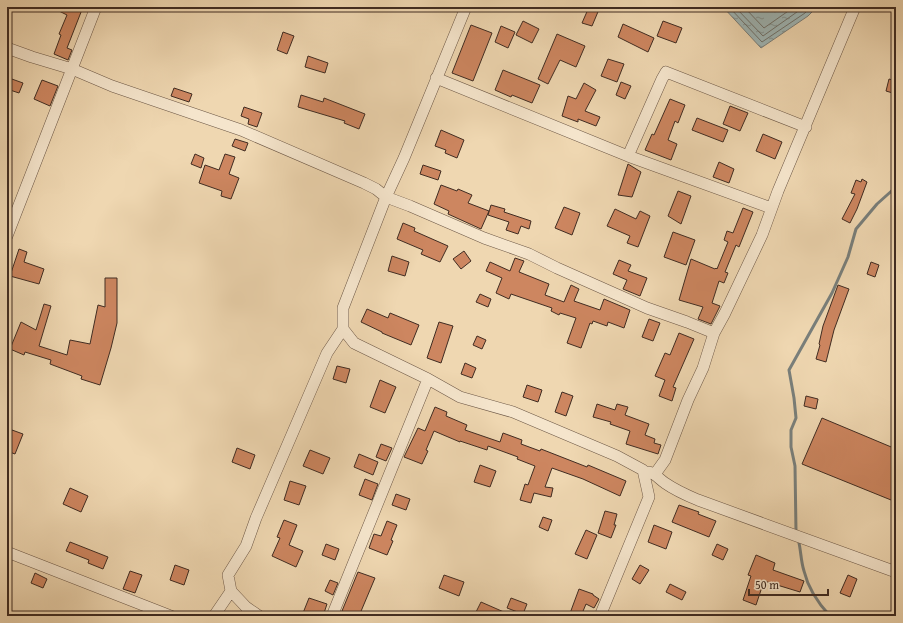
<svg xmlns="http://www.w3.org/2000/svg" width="903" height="623" font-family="'Gentium Book Plus',serif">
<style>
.water{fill:url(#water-ripples);stroke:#797f7b}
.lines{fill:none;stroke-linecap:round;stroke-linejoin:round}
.shore{stroke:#70726c;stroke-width:1}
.stream{stroke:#797f7b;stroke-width:3}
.building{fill:#cd8660;stroke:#402c22}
.minor-casing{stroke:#6c5746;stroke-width:12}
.minor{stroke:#f5e5cc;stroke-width:11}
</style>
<defs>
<pattern id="water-ripples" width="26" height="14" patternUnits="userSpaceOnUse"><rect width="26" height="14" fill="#9fb7b7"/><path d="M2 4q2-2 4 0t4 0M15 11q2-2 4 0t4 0" fill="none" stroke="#839594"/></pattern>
</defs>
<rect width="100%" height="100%" fill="#efd7b1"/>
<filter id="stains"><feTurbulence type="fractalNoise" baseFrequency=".005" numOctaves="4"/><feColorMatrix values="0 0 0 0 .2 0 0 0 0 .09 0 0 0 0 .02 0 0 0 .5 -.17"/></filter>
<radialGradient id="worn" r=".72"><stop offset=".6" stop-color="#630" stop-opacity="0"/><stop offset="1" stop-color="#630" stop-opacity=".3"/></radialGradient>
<path class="water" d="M723 7H817L808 16 761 48Z"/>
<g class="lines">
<path class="shore" d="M729 7 762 42 805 13 811 7
M735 7 763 36 804 7
M744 7 764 28 794 7"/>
<path class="stream" d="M796 531 795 466 791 447V430L796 418 794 398 789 370 832 293 848 257 856 229 877 204 896 187
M799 543C801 552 801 562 804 571 808 588 818 603 830 616"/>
</g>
<path class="building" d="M51 7H83L67 48 72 50 68 60 54 54 61 35 59 34 67 15Z
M589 7H600L592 26 582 23Z
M523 21 539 29 532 43 516 35Z
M663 21 682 28 676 43 657 36Z
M623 24 654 38 648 52 618 37Z
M471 25 492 33 473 81 452 73Z
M501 26 515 32 508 48 495 42Z
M283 32 294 36 287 54 277 50Z
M557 34 585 46 576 67 560 60 548 84 538 79Z
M308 56 328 63 325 73 305 67Z
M608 59 624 64 617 82 601 76Z
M503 70 540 85 532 103 512 95 511 97 495 90Z
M9 78 23 83 19 93 7 89Z
M889 79 896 81V94L886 91Z
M42 80 58 86 50 106 34 99Z
M621 82 631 86 625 99 616 95Z
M584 83 596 90 585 111 600 117 596 126 578 119V122L562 116 568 96 576 99Z
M174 88 192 94 189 102 171 96Z
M301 95 323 102 324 98 365 114 359 129 344 123 345 121 298 107Z
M670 99 685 105 678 123 675 121 668 140 677 144 671 160 645 150 652 134 654 135Z
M730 106 748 113 740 131 723 124Z
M244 107 262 113 257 127 248 124 249 119 241 116Z
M697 118 728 130 723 142 692 130Z
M441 130 464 140 457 158 445 153 446 150 435 146Z
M763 134 782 142 775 159 756 151Z
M235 139 248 143 245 151 232 146Z
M195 154 204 158 201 168 191 164Z
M225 154 235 157 229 174 239 178 231 199 221 196 222 191 199 183 205 165 219 170Z
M719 162 734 169 729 183 713 177Z
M628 164 641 172 632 197 618 195Z
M423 165 441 171 438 180 420 174Z
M862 179 867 182 857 209 850 223 842 219 855 194 851 193 856 180 861 182Z
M441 185 457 191 458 189 472 195 468 203 489 211 481 229 448 214 449 211 434 204Z
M678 191 691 196 681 224 668 216Z
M491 205 505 209 504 212 531 221 529 229 521 226 518 234 506 230 509 222 488 215Z
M564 207 580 213 572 235 555 228Z
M743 208 753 212 739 247 736 245 725 272 728 273 724 283 719 281 712 303 720 306 711 324 698 319 703 307 679 300 691 259 715 269 716 268 717 269 728 242 724 240 727 231 733 233Z
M615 209 636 219 640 211 650 216 638 247 627 243 630 236 607 226Z
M403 223 415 228 414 231 448 246 440 262 421 254 423 250 397 239Z
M673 232 695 240 686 265 664 257Z
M19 249 27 252 24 262 44 269 39 284 10 276Z
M464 251 471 261 461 269 453 259Z
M392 256 409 262 405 276 388 271Z
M515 258 524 261 519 272 549 284 545 295 564 302 571 285 579 289 574 301 600 310 604 299 630 310 624 328 608 322 607 326 593 321 592 324 590 323 581 348 567 343 576 318 560 313 559 315 551 311 552 308 511 294 509 299 496 293 502 278 486 271 490 262 510 271Z
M619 260 631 265 628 271 647 278 640 296 623 289 627 280 613 274Z
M871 262 879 265 875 277 867 274Z
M105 278H117V323L111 348 100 385 81 379 82 376 50 364 51 360 25 352 24 355 10 349 21 322 36 330 44 304 51 306 39 346 67 355 70 340 90 344 98 305 105 307Z
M838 285 849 289 834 330 826 362 816 359 820 345 819 344 823 326Z
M480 294 491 299 488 307 476 302Z
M367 309 388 318 390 313 419 325 411 345 382 333V332L361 322Z
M649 319 660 323 653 341 642 337Z
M439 322 453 326 441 363 427 358Z
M679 333 694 339 673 387 676 388 672 401 659 396 665 380 655 376 665 353 670 355Z
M477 336 486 340 482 349 473 345Z
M465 363 476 368 472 378 461 374Z
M337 366 350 369 346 383 333 379Z
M380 380 396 387 385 413 370 407Z
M527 385 542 390 538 402 523 397Z
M562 392 573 396 566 416 555 412Z
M806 396 818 399 816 409 804 406Z
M597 404 615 410 617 404 628 407 625 415 649 424 645 435 655 439 654 443 661 445 658 454 626 444 630 431 610 424 611 422 593 417Z
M435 407 447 412 446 416 467 425 465 430 500 442 503 433 522 440 521 444 540 451 541 449 587 467 588 465 626 481 620 496 583 479 552 468 545 487 553 488 551 497 534 493 531 503 520 500 525 484 528 485 535 466 517 459 518 457 488 446 487 450 460 441V442L434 431 426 450 428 451 422 464 404 457 418 428 425 431Z
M822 418 896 449V502L802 464Z
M12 430 23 434 15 454 7 451V444Z
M381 444 392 448 386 461 376 457Z
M237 448 255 455 250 469 232 462Z
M310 450 330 458 323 474 303 466Z
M359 454 378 462 373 475 354 467Z
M480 465 496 471 490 487 474 482Z
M365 479 378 484 372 500 359 495Z
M290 481 306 486 299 505 284 500Z
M70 488 88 496 81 512 63 504Z
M396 494 410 499 406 510 392 505Z
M679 505 699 512 698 514 716 521 709 537 672 522Z
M605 511 617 514 614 525H616L611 538 598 533Z
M543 517 552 520 548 531 539 527Z
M284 520 297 525 289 545 303 551 296 567 272 556 280 538 277 537Z
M387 521 397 525 391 540 393 541 387 555 369 548 374 534 381 536Z
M654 525 672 532 666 549 648 542Z
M586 530 597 535 587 559 575 554Z
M70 542 108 557 103 569 88 563 89 560 66 551Z
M326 544 339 549 335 560 322 555Z
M717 544 728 549 723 560 712 555Z
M756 555 775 563 773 570 804 581 800 592 764 581 756 605 743 600 751 576 748 575Z
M175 565 189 570 184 585 170 580Z
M640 565 649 570 640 584 632 579Z
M130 571 142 575 135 593 123 589Z
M358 572 375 578 359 616H353L342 611Z
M35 573 47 579 43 588 31 583Z
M444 575 464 582 459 596 439 588Z
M848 575 857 579 850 597 840 593Z
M330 580 338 583 333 595 325 591Z
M670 584 686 592 682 600 666 592Z
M579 589 593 594V595L599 599 594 608 586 604 581 616H569Z
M309 598 327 604 323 616H311L303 613Z
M511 598 527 604 523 614 507 608Z
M481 602 513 616H474Z"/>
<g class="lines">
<defs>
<path id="minor" d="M466 7 404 158 386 197 410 206 484 238 529 254 557 268 647 308 687 322 714 333
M7 48 32 57 72 69 112 86 241 130 364 183 376 189 386 197 343 308V329L354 343 428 379 460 397 513 412 617 456 643 470 649 497 600 616
M436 78 628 156 662 79 666 72 806 127
M628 156 771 208
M7 236 96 7
M649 472C656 474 659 479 665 483 675 490 686 495 698 500L896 572
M655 474 665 460 688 400 703 368 714 333 725 313 762 235 778 191 855 7
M7 552 171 616
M214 616 231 591
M259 616 246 607 231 591 228 575 246 546 256 518 327 353 343 329
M332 616 428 379"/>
</defs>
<use href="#minor" class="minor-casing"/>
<use href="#minor" class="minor"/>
</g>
<rect width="903" height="623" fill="none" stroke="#efd7b1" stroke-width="24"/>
<rect x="8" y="8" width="887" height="607" fill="none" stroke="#402c22" stroke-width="2"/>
<rect x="12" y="12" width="879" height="599" fill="none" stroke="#402c22"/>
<path d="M749 589v6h79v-6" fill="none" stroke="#402c22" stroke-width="2"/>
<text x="755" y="589" font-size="12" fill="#402c22" stroke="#f5e5cc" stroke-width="3" paint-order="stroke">50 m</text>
<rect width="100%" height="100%" filter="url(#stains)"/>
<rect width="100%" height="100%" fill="url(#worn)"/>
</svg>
